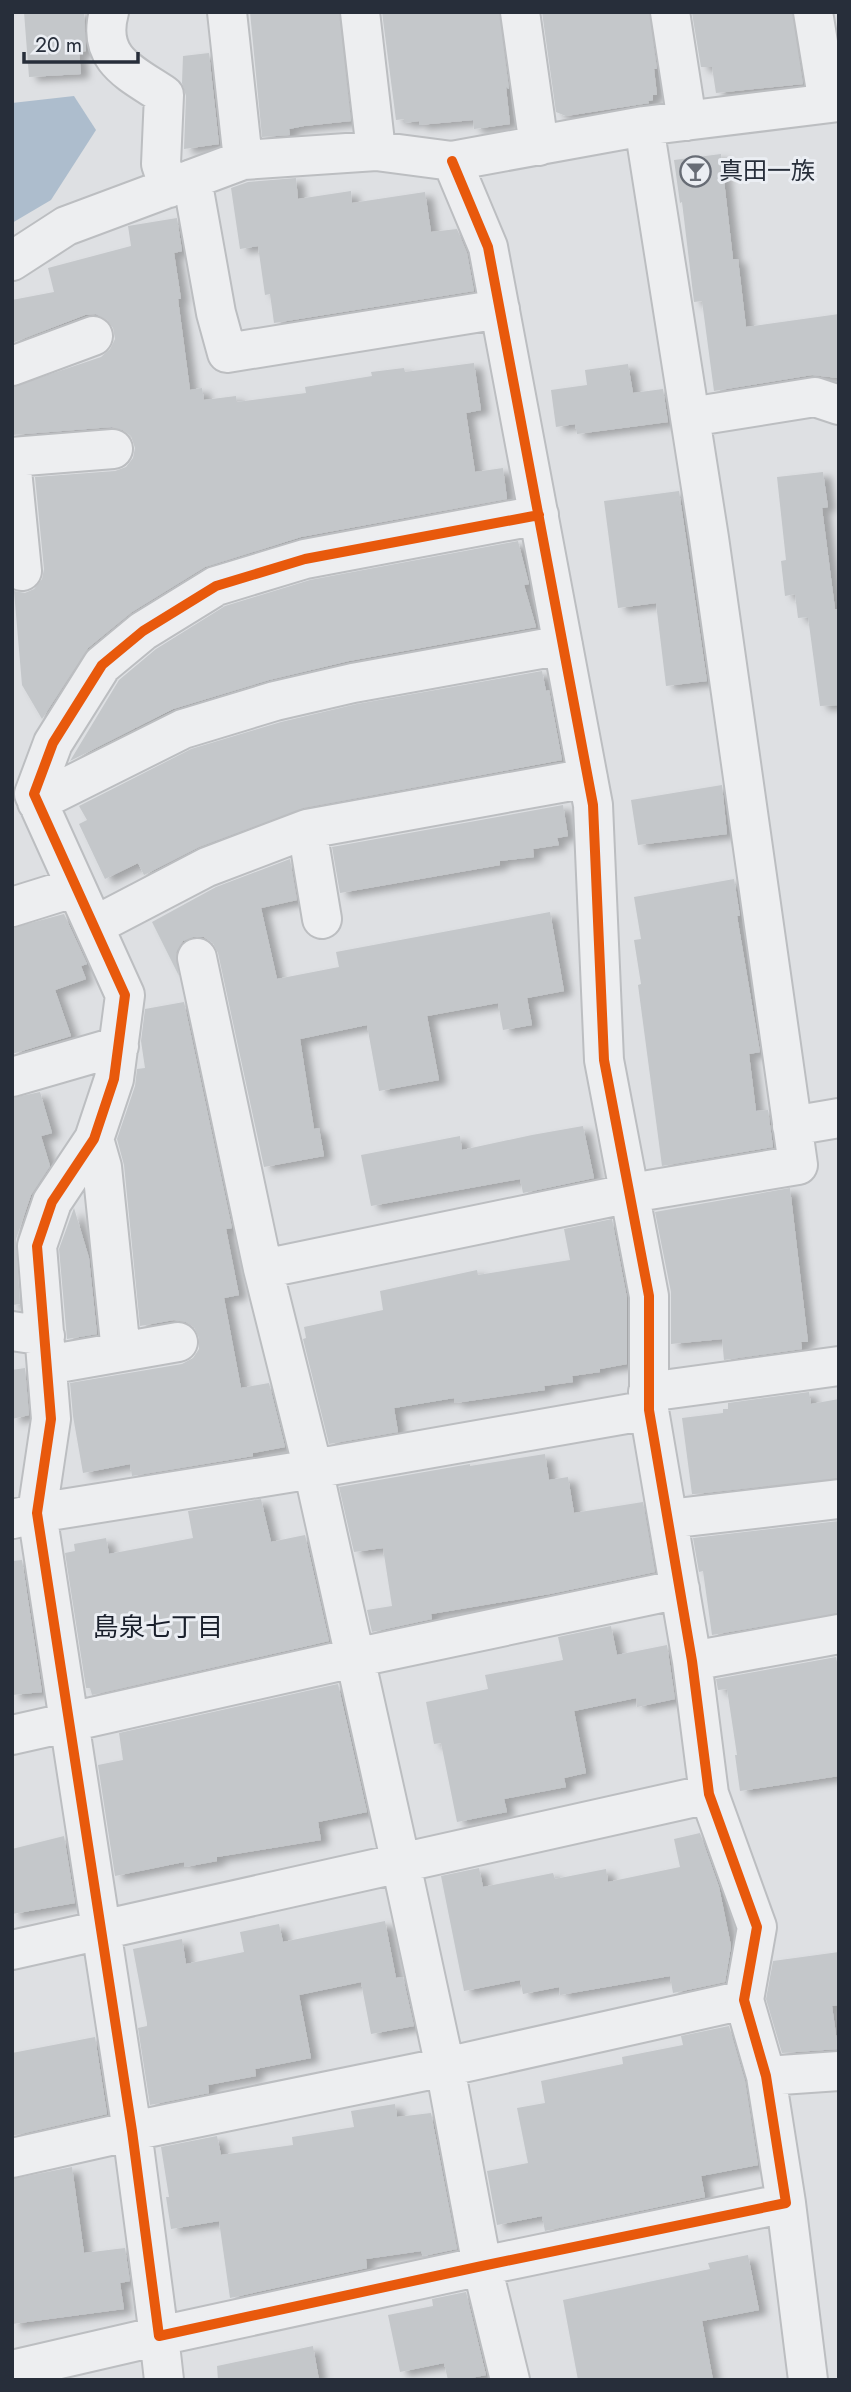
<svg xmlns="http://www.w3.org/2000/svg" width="851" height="2392" font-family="Jost,'Noto Sans JP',sans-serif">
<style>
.water{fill:#adbdcd}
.building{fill:#c4c7ca;filter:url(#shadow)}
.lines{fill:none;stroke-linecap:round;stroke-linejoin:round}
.minor-casing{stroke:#bcbec1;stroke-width:42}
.minor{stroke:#edeef0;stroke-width:38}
.cycleway-casing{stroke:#ebeef3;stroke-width:15}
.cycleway{stroke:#e8590c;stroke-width:10}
.labels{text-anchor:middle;stroke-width:6;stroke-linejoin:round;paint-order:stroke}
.poi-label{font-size:24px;fill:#272e3a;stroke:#ebeef3;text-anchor:start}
.neighbourhood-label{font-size:26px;fill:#191f2b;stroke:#ebeef3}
</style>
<defs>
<filter id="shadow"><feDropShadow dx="8" dy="4.5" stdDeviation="3.5" flood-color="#0004"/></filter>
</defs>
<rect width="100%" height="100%" fill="#dee0e3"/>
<path class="water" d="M74 96 96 130 51 200 12 223V103Z"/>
<path class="building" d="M24 12H84L86 51 79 52 81 74 29 77Z
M250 12H339L351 121 304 126 289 129 290 135 262 137Z
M382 12H499L509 89 506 87 510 124 474 129 473 120 419 125V121L404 123V119L396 120Z
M542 12H649L657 69H654L657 95H653V100L648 101 649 103 566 116 556 112Z
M792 12 803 84 716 93 712 67H701L692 13Z
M209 53 219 144 184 149 186 96 182 83 183 56Z
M721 154 733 259H738L746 327 839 314V378L812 375 714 391 702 301 694 302 682 202 680 203 674 160Z
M296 178 298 199 351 191 352 203 425 192 431 232 457 229 467 253 474 291 274 323 270 294 265 295 258 246 240 249 231 188 248 182Z
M177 218 182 251 174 253 181 299H178L190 390 202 388 204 400 236 396 237 402 306 393 305 387 372 376 371 372 404 368 405 372 474 363 481 410 466 413 475 472 503 468 507 499 301 537 205 567 132 612 88 648 42 719 22 685 14 591 25 593 34 589 42 579 44 569 35 477 115 471 126 467 133 458 135 448 131 436 123 430 112 427 12 435V387L101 357 110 349 115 339 113 328 107 320 96 314 85 315 12 343V300L54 292 48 268 131 246 128 226Z
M628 364 633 393 663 389 668 422 577 434 575 424 556 427 551 390 587 385 585 370Z
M823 472 828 507 822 508 835 609H839V705L820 706 808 617 798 618 795 594 785 596 781 561 786 560 777 477Z
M679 491 707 681 666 686 656 603 618 608 604 501Z
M518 541 529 584 524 585 536 627 349 661 269 680 173 709 70 761 119 680 156 649 225 606 310 580Z
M542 671 546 691 549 690 562 760 303 808 199 847 144 875 138 863 105 879 79 824 87 820 79 806 191 749 281 722 357 704Z
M722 785 727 834 638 845 631 800Z
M563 805 568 836 557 838 559 845 533 849 534 857 500 861V865L340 893 332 847Z
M290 859 297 900 261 908 277 979 339 967 336 952 550 912 564 991 527 998 532 1025 503 1030 498 1003 427 1016 439 1080 379 1091 367 1025 300 1039 314 1129 319 1128 324 1156 264 1167 218 953 213 943 204 937H193L183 941 176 952 179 976 152 922 216 887Z
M734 879 740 916H737L760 1052 749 1054 756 1111 768 1110 773 1147 662 1166 638 985 641 984 634 940 641 939 634 897Z
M64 914 87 964 81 966 86 979 55 990 71 1036 12 1054V928Z
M184 1002 232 1228 226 1229 239 1295 224 1298 241 1388 269 1383 285 1447 253 1453V1456L132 1476 130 1464 83 1473 73 1416 70 1383 182 1364 193 1358 199 1349V1338L194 1327 186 1322 174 1320 140 1326 124 1165 117 1139 135 1086 137 1069 145 1068 141 1041 145 1009Z
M40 1092 52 1133 41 1136 50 1166 31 1195 16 1239 20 1304 12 1305V1098Z
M583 1126 594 1178 523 1193 520 1179 371 1206 361 1155 460 1136 462 1150 532 1135Z
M790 1188 808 1342H801L802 1349 724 1360 722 1339 671 1344V1292L655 1212Z
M74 1208 89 1258 97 1334 67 1339 59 1249Z
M612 1219 627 1298V1364L600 1369V1372L572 1376 573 1382 544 1386 545 1390 455 1403 454 1398 394 1408 398 1432 329 1444 303 1339 306 1338 304 1327 383 1310 380 1291 477 1270 478 1275 570 1260 564 1229Z
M25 1368 29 1415 12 1419V1370Z
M809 1392 811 1404 839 1399V1478L686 1495 692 1494 682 1418 723 1413V1409H728V1403Z
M545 1454 549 1480 568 1477 574 1513 643 1502 655 1572 550 1594 431 1614 432 1619 372 1632 367 1610 392 1606 383 1548 354 1552 339 1487 470 1464V1466Z
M261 1499 271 1542 305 1535 329 1641 92 1695 90 1688H86L65 1553 75 1551 74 1544 106 1538 109 1554 193 1538 188 1511Z
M839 1521V1613L712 1635 703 1571 699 1572 693 1538Z
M22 1560 42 1692 12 1695V1561Z
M611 1626 617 1655 667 1645 675 1699 637 1707 636 1698 574 1711 586 1773 564 1778 566 1787 504 1799 507 1812 457 1822 441 1743 434 1744 426 1702 488 1689 485 1675 563 1660 558 1637Z
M836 1657 839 1673V1776L740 1791 735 1755H737L727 1689 718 1690 716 1679Z
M338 1684 367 1812 318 1822 321 1840 217 1857V1861L185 1867 184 1862 115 1876 98 1765 123 1760 119 1733Z
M700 1833 719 1887 731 1946 725 1982 673 1993 670 1976 560 1995 559 1987 523 1994 520 1980 464 1991 441 1876 479 1868 483 1887 553 1873 555 1879 606 1869 608 1882 680 1867 674 1839Z
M64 1836 75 1903 12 1914V1849Z
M385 1921 396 1978 403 1977 414 2026 371 2034 361 1982 299 1995 311 2058 255 2069 256 2076 208 2085 209 2093 150 2105 138 2028 147 2026V2023L133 1949 182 1939 186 1964 244 1952 240 1932 279 1924 283 1942Z
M839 1952V2005L832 2006 838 2049 782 2053 766 1999 773 1961Z
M729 2026 745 2081 758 2165 701 2176 705 2197 545 2231 542 2216 497 2225 487 2171 528 2163 517 2108 545 2103 541 2081 623 2064 622 2057 683 2045 681 2036Z
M95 2037 107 2114 12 2136V2053Z
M395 2104 397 2117 431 2113 457 2249 423 2256 421 2251 366 2259 367 2268 230 2298 219 2221 171 2229 166 2197H169L161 2147 217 2136 221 2155 293 2145 292 2137 354 2127 351 2111Z
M72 2167 84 2253 125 2248 130 2281 120 2283 124 2309 12 2324V2179Z
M748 2255 759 2310 702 2321 713 2380H578L563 2300 710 2269 708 2263Z
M466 2292 486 2375 461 2380H448L444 2363 400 2372 388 2315 433 2306 432 2299Z
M313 2346 319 2380H218L217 2366Z"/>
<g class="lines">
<defs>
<path id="minor" d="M109 12C96 59 131 73 164 95L161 164 169 188
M227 12 243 160
M360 12 376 151
M520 12 539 146
M670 12 687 121
M813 12 828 103
M452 161 488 247 593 805 604 1060 649 1296V1410L692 1661 709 1794 757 1927 744 2000 766 2076 786 2203 482 2266 159 2336 132 2131 37 1513 51 1419 37 1246 52 1202 94 1139 114 1079 125 995 34 794 53 743 102 665 143 631 216 586 305 559 539 515
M192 179 216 313 227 353 500 309
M12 261 66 226 243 160 376 151 452 161 644 126 839 102
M12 366 93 336
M690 417 815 397 839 405
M12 457 113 449
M12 470 22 571
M37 802 183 729 275 701 353 683 563 645
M307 829 322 919
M12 907 76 887
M94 926 207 867 307 829 588 778
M197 958 263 1269 313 1469 401 1864 445 2067 482 2266 510 2380
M12 1077 119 1046
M792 1126 839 1118
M94 1139 102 1167 121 1352
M263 1269 631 1193 798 1165 709 538 644 126
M12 1331 45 1336
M47 1365 178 1342
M648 1392 839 1366
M13 1519 37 1513 313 1469 649 1410
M668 1519 839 1499
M692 1661 839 1634
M12 1735 354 1658 680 1589
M12 1950 709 1794
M766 2076 839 2071
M12 2158 132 2131 445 2067 744 2000
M786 2203 808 2380
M12 2370 159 2336 164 2380"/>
</defs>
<use href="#minor" class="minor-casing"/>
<use href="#minor" class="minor"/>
<defs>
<path id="cycleway" d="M452 161 488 247 593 805 604 1060 649 1296V1410L692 1661 709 1794 757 1927 744 2000 766 2076 786 2203 482 2266 159 2336 132 2131 37 1513 51 1419 37 1246 52 1202 94 1139 114 1079 125 995 34 794 53 743 102 665 143 631 216 586 305 559 539 515"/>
</defs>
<use href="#cycleway" class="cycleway-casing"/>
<use href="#cycleway" class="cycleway"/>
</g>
<defs>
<symbol id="bar-ring" viewBox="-11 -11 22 22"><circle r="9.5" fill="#ebeef3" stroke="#676c75" stroke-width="1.5"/><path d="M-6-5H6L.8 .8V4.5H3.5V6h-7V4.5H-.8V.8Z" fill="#676c75"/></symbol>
</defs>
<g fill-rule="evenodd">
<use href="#bar-ring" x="678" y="154" width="35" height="35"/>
</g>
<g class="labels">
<g class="poi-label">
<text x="719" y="179">真田一族</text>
</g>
<g class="neighbourhood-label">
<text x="158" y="1636">島泉七丁目</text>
</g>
</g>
<rect width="851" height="2392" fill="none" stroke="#272e3a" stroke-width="28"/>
<path d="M24 52v10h114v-10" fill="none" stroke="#272e3a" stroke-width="3.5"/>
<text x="35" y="52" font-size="21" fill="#272e3a" stroke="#ebeef3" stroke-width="5" paint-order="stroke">20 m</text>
</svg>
